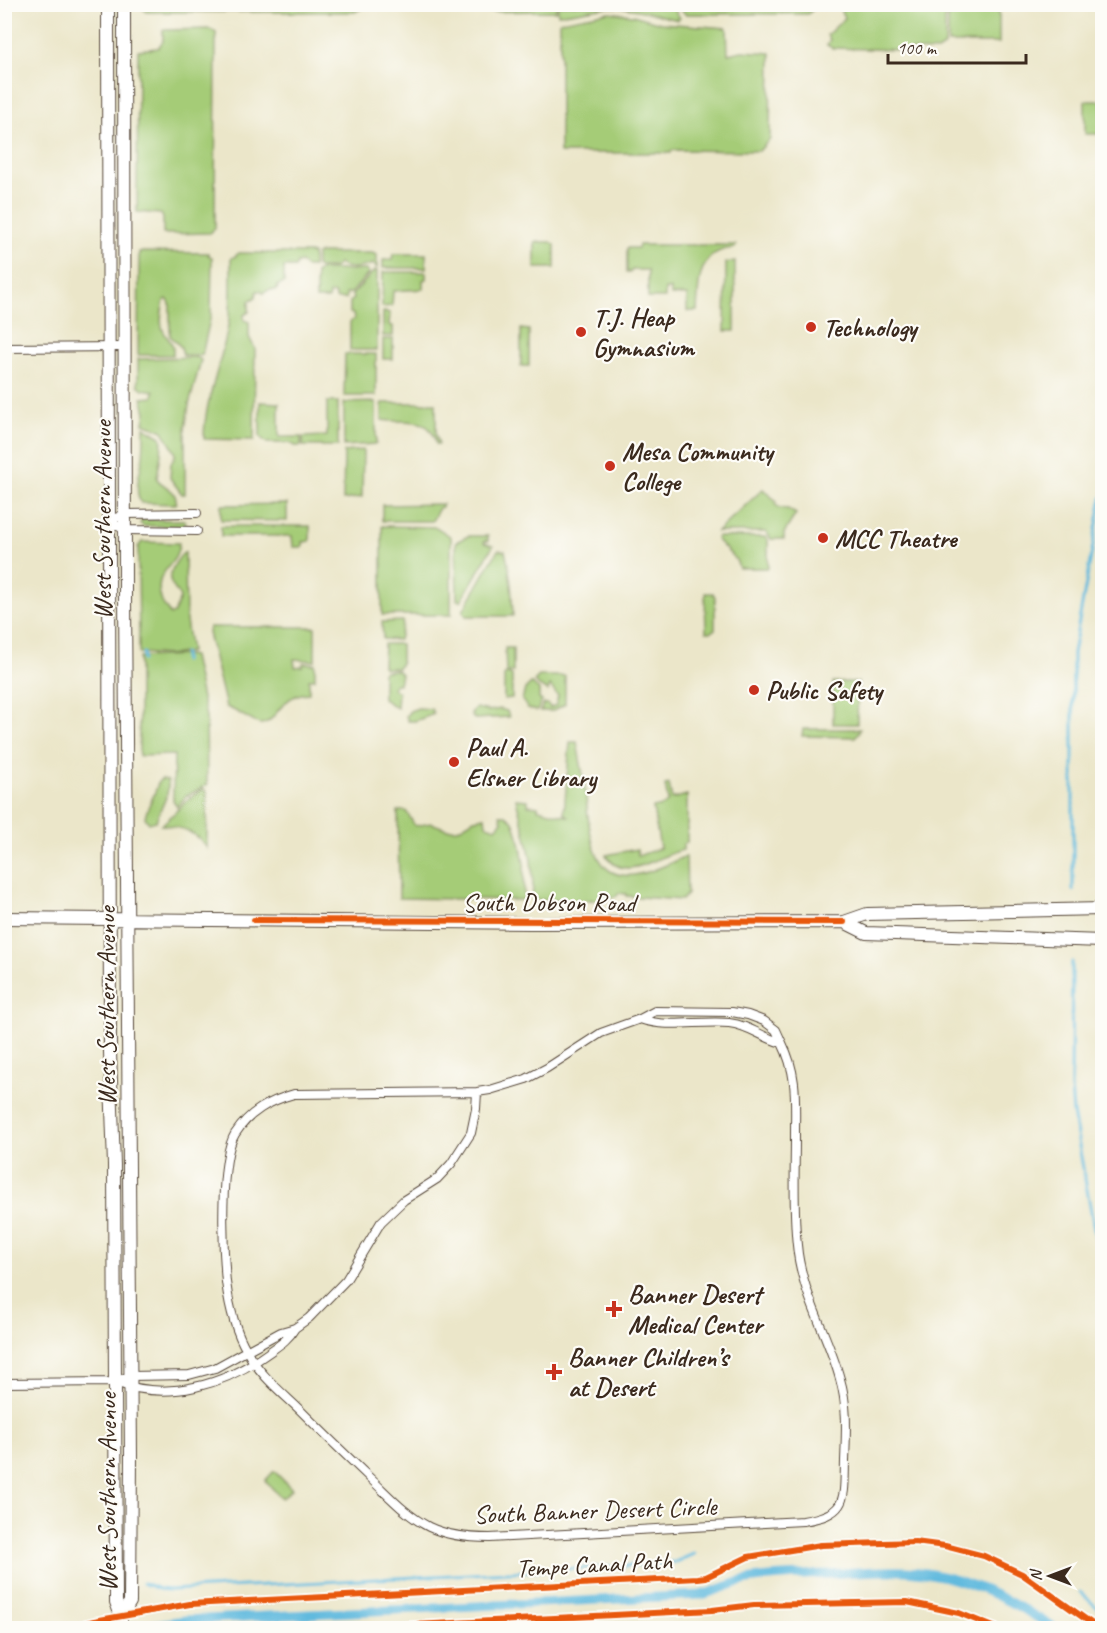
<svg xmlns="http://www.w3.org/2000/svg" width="1107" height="1633" font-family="Caveat,sans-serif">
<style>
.green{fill:#a5cc77;stroke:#707b4a;stroke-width:1.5}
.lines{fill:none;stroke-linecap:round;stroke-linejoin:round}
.stream{stroke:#60bade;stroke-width:3}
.canal{stroke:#60bade;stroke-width:9}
.street-casing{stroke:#554638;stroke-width:10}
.secondary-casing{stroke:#554638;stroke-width:14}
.street{stroke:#fff;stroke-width:8}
.secondary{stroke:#fff;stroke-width:12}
.cycleway-casing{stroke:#fdfcf7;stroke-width:10}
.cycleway{stroke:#e8590c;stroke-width:6}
.poi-dot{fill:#c8321e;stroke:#fdfcf7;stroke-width:2}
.labels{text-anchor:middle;stroke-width:4.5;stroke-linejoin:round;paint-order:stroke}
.poi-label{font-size:26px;font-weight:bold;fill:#3b2a1e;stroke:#fdfcf7;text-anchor:start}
.street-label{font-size:26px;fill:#3b2a1e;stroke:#fdfcf7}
</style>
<rect width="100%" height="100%" fill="#fdfcf7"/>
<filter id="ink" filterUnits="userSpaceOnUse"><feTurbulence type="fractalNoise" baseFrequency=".0167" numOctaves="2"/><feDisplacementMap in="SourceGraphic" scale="12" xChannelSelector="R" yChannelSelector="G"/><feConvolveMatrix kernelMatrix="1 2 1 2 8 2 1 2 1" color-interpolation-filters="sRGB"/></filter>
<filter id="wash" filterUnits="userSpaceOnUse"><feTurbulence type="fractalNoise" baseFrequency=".008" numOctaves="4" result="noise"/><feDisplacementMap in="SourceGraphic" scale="24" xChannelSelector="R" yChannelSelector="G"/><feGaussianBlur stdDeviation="1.35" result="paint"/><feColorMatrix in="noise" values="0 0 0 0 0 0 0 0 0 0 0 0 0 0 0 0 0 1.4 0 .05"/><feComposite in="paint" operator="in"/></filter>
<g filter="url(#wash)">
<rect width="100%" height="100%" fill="#ebe6c9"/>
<path class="green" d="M671 4 680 18 678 20C657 15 635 7 614 7 595 7 577 14 558 14V5Z
M141 5 364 4V7L355 12H147L141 7Z
M465 5H556V11L470 12 469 8H465Z
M677 5H818L808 14H685Z
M841 5H945V46L937 51 832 48 827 45 830 40 827 35 845 18 841 12Z
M948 5H999V43H948Z
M609 12 633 15 661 23 727 28 728 54 742 51 771 53 770 139 759 151 672 150 671 153H560V21Z
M210 29 216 33 215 228 210 233 163 234V218L161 214 137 212 138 50 158 48 163 41V30Z
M1085 101H1102V134H1085Z
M537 242H551L555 245V268H535V243Z
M639 245H736L735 248C697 250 699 282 697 311H687V295H671V289H665V298H648V270H632L631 272H627V248H638Z
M139 252 208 253 209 256 212 257 211 315 202 355H183L181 347 170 336V303L167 299 164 301C162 309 159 324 164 332 169 342 174 341 173 355H138Z
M239 253H309L313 254V267H305L301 262 297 263 295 267H284V283L278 285 277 290H269L263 293 261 291H257L256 297 249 301V312L244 315V320L249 322V337L255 349 254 440 204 439C204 404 219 370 226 336 232 310 231 284 231 258L234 257Z
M320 253H372L377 255V268L373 264C364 267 348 271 339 264L334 268H319L316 266V254Z
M393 254H426V268H383V260H392Z
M735 261V331H725L726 263Z
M320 270H366L369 273 351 293 346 294V299H336V296L333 293 329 294 328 299H316V272Z
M374 271H377V350H350V322L354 319 353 314 350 313V302L353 299 352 295Z
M383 272H426V279L423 280V289L393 291 392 306 382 307Z
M383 312 390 313 389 325 393 326V336H383Z
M521 329 529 330V366H521Z
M383 339H393V359H383Z
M345 354H376V396H344Z
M197 357 201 360 189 405 185 429V494H182L170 478 171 463 175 456V452L163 431 144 423 146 412 142 398 153 397 154 391 143 389 138 385V359Z
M260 402 279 403V437H301V446H295L290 443H267L260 437Z
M327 402H338V446H303V437L327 436Z
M376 402V444L344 446V403Z
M382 403H436V434L439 444H436C431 413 403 424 382 420Z
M144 427 161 437C164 450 158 465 157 479 164 488 178 489 176 504L141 503C133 490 141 470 143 456 144 446 144 436 144 427Z
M363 450 362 497 343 500 344 452Z
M763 489 776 501 775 504 779 508 788 509 796 514 784 533V539H771L766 532H717Z
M287 504V521L221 520V505Z
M443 504 442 507 439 508 432 521H382V505Z
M143 520H184L186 523 184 526H143L140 523Z
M221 526H310V541L303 542V547H293L292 536H221Z
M382 526 436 527 451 537V615H382Z
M468 536H488V541H484V543L493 546 461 601 457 600 456 542Z
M717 537H765L768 540V568H739L736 560 716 539Z
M142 542 179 543C179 567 152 569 161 599 162 605 168 610 170 615L174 613 180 598C178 592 171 586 170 580 169 571 179 556 185 552L186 621 191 651 190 652 171 655 139 653 138 547Z
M498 550 505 551C511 573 512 593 513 616H466L463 611Z
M705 593H713L715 597V629L711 632H706Z
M403 621 399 640 383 639 382 622Z
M209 627H315V661L294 659 295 667 303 666V663L315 664V679H309V693C279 694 276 725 260 724 253 723 237 710 226 707L208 633Z
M384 644H401V663L398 668H385L383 666Z
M505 648H513V672H506Z
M189 655 193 656 206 717 207 785 186 796 177 807 173 800 174 755 139 756V657Z
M397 670 401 674 399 684H395L393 689 398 692 397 708 383 699V673L385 671Z
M506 674 512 675V698L504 699V676Z
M539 676H565V704L553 711H540L544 704H548L550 708 556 705 558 696 550 686 548 691 539 686 534 681Z
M833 682H858L857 724H833Z
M531 683 539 690V699L542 701 537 711 528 709 522 700 525 689Z
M418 708 431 709 434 714 415 721H408L406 716 410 711Z
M476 708 489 711 500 709 507 711 509 717 475 719 473 718 471 713Z
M803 729H860L859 732 855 737 802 736Z
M570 742H577C580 760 584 778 586 797 592 870 606 896 681 858L686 857 687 894 682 900 626 896V894L618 893 617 896 607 900H532C536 862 525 835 516 799L528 800V805L538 806V809L570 817 564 813Z
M162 779 168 781C170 796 160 808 156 821L149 823 145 818C147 805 156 795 158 782Z
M669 784 672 799 687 795V843L683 844V850C660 854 624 885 606 855L637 849 638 856 660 848 653 808 663 806 668 801 665 785Z
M204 789 207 791V848C197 832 179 826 161 825 177 813 185 798 204 789Z
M398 811H406L415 826 431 823 447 829H458L474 819 485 817 486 825 496 828 502 821 500 815H506L513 821 520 842 524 864V900L399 898Z
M274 1471 292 1489 282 1498 265 1481Z"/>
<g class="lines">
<path class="stream" d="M143 653V660
M184 653V661
M1073 890V653L1102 497
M1072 962 1071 1086 1073 1113 1102 1272
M143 1583 159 1589 170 1590 659 1564 675 1562 694 1554
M1080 1592 1102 1612"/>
<path class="canal" d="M128 1628 186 1620 700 1595C716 1592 731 1583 748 1580 774 1575 802 1575 829 1574 855 1572 881 1570 907 1571 961 1574 1009 1599 1054 1628"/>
</g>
</g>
<g filter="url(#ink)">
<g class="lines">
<defs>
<path id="street" d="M4 348 124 347
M109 521 125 530 197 531
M109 521 125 514 197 513
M640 1019C669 1029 699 1020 729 1023 749 1025 763 1038 782 1043L776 1030 764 1021 748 1015 732 1012 655 1011 640 1019 601 1033 547 1068 526 1079 490 1090 477 1092 294 1094C269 1101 249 1112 235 1134 219 1160 223 1250 226 1282 229 1305 235 1331 247 1351 260 1376 285 1395 304 1414 327 1437 350 1459 373 1481 390 1497 407 1516 429 1527 448 1536 469 1538 490 1538L803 1521C848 1514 844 1500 845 1461 846 1433 848 1406 840 1379 828 1334 801 1293 797 1245 793 1209 795 1172 795 1136 795 1101 798 1075 782 1043
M115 1382 130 1376 189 1375 215 1368 281 1332 295 1328 309 1318 346 1280 381 1222 404 1200 437 1179 451 1164 471 1133 476 1109 477 1092
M4 1383 115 1382C168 1402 224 1385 268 1353 279 1345 288 1340 295 1328"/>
<path id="secondary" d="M108 4 110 1052 114 1165 116 1602 121 1616V1628
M4 918 533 923 844 922 867 914 1102 909
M844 922 866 933 1102 941
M121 1616 130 1602 131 1458 125 594 124 4"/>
</defs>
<use href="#street" class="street-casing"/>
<use href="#secondary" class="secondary-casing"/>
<use href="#street" class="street"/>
<use href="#secondary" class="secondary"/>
<defs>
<path id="cycleway" d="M254 920 844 922
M67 1628 94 1621 190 1604 698 1578 706 1577 748 1557 821 1545 915 1542 945 1546 984 1556 1022 1574 1098 1628
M356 1628 712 1610 754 1605 907 1602 959 1613 996 1628"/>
</defs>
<use href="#cycleway" class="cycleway-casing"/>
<use href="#cycleway" class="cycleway"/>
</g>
</g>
<g class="poi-dot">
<circle cx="811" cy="327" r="6"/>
<circle cx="581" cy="332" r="6"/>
<circle cx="610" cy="466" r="6"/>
<circle cx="823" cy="538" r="6"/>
<circle cx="754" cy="690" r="6"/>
<circle cx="454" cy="762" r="6"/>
<path d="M611 1300h6v6h6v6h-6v6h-6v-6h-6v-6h6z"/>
<path d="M551 1363h6v6h6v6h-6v6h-6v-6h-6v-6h6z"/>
</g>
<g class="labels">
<g class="poi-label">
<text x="593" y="326">T.J. Heap<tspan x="593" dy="30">Gymnasium</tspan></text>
<text x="823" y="336">Technology</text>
<text x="622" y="460">Mesa Community<tspan x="622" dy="30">College</tspan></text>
<text x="835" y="547">MCC Theatre</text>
<text x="766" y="699">Public Safety</text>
<text x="466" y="756">Paul A.<tspan x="466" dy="30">Elsner Library</tspan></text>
<text x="628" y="1303">Banner Desert<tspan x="628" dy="30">Medical Center</tspan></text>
<text x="568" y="1366">Banner Children’s<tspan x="568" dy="30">at Desert</tspan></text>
</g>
<g class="street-label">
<text transform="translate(102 520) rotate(-90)" y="9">West Southern Avenue</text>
<text x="549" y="911">South Dobson Road</text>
<text transform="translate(106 1006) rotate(-90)" y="9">West Southern Avenue</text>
<text transform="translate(107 1492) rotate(-90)" y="9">West Southern Avenue</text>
<text transform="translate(595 1510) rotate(-2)" y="9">South Banner Desert Circle</text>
<text transform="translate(594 1564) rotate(-3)" y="9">Tempe Canal Path</text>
</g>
</g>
<rect width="1107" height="1633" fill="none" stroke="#fdfcf7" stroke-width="24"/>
<g transform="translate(1050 1576) rotate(270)" stroke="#fdfcf7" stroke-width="4.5" paint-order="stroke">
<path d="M0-4.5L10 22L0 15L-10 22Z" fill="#3b2a1e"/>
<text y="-9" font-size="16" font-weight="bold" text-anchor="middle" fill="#3b2a1e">N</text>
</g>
<path d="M888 54v9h138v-9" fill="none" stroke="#3b2a1e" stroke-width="3"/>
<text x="897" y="54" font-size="18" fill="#3b2a1e" stroke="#fdfcf7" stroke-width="4.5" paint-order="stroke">100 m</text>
</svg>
